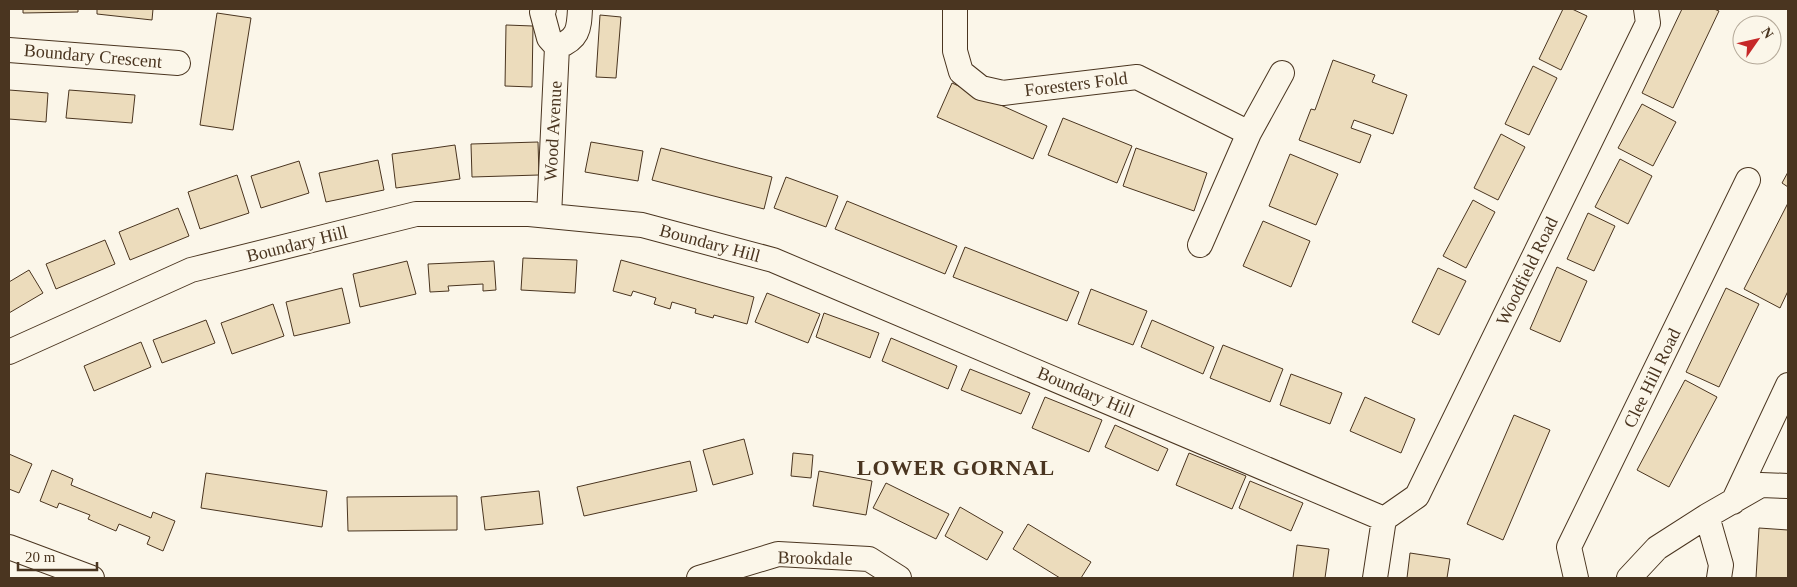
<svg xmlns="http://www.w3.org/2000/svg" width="1797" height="587" font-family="'Times New Roman',serif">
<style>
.building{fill:#ecdcbc;stroke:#4a3520}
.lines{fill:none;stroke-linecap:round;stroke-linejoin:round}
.street-casing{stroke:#4a3520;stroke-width:26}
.street{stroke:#fbf6e9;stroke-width:24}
.labels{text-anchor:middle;stroke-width:4;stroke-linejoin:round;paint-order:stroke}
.street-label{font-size:18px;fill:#4a3520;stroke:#fbf6e9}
.district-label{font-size:22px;font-weight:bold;letter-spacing:1px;fill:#4a3520;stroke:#fbf6e9}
</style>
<rect width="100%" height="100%" fill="#fbf6e9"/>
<path class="building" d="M23 9H78V12L23 13Z
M97 9H153L152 20 97 14Z
M1563 9H1572L1587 16 1561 70 1539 59Z
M1682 9H1714L1719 11 1673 108 1642 93Z
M217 13 251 18 233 130 200 125Z
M600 15 621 17 616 78 596 77Z
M506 25 533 26 532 87 505 86Z
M1333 60 1375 75 1372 82 1407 95 1393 134 1354 120 1351 128 1371 135 1360 163 1299 140 1311 109 1315 110Z
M1533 66 1557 78 1529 135 1505 124Z
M952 83 1047 126 1033 159 937 117Z
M9 90 48 93 46 122 9 119Z
M69 90 135 95 132 123 66 118Z
M1642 104 1676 122 1653 166 1618 148Z
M1063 118 1132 146 1117 183 1048 155Z
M1501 134 1525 147 1498 200 1474 188Z
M538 142 539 175 472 177 471 144Z
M591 142 643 151 638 181 585 172Z
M455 145 460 179 396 188 392 154Z
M661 148 772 177 764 209 652 180Z
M1136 148 1207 173 1194 211 1123 186Z
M1290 154 1338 174 1316 225 1269 206Z
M1620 159 1652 176 1628 224 1595 207Z
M378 160 384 190 326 202 319 173Z
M299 161 309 193 261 208 251 176Z
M1788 172V187L1782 183Z
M237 175 249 213 200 229 188 192Z
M786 177 838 196 826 227 774 208Z
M1473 200 1495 212 1466 268 1443 256Z
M847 201 957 246 945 274 835 229Z
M1788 203V291L1780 308 1744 289Z
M178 208 189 236 130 260 119 232Z
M1588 213 1615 226 1594 271 1567 259Z
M1263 221 1310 241 1291 287 1243 266Z
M105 240 115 264 56 289 46 264Z
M965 247 1079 292 1067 321 953 277Z
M523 258 577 260 575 293 521 290Z
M621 260 754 297 747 324 714 315 713 318 695 313 696 309 672 302 670 309 654 304 656 298 633 291 631 296 613 291Z
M407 261 416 294 360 307 353 274Z
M494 261 496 290 483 291V284L448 286 449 291 430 292 428 264Z
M1557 267 1587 281 1560 342 1530 329Z
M1438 268 1466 281 1439 335 1412 322Z
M29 270 43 293 9 313V282Z
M342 288 350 323 294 336 286 302Z
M1726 288 1759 304 1719 387 1686 372Z
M1091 289 1147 311 1133 345 1078 324Z
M767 293 820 314 808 343 755 322Z
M273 304 284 336 232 354 221 323Z
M824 313 879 333 870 358 816 337Z
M206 320 215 343 162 363 153 340Z
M1152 320 1214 347 1203 374 1141 347Z
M891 338 957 366 948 389 882 361Z
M141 342 151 367 94 391 84 366Z
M1223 345 1283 369 1270 402 1210 378Z
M970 369 1030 393 1021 414 961 390Z
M1291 374 1342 393 1330 424 1280 405Z
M1685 380 1717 397 1669 487 1637 470Z
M1045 397 1102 420 1089 452 1032 428Z
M1365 397 1415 419 1401 453 1350 431Z
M1514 415 1550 430 1503 540 1467 524Z
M1115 425 1168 449 1158 471 1105 447Z
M744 439 753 474 713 485 703 450Z
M793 453 813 455 811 478 791 476Z
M1189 453 1246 476 1232 509 1176 485Z
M9 454 32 464 19 493 9 489Z
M690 461 697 491 584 516 577 487Z
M52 470 73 479 71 485 151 518 153 512 175 521 163 551 147 544 150 537 119 524 116 531 88 519 90 515 59 503 57 508 40 501Z
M819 471 872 481 866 515 813 506Z
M206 473 327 491 322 527 201 508Z
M1250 481 1303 503 1291 531 1239 508Z
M886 483 949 514 936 539 873 508Z
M539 491 543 524 485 530 481 497Z
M457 496V530L348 531 347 497Z
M960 507 1003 532 987 560 945 536Z
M1028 524 1091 562 1081 578H1060L1013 549Z
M1759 528 1788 530V578H1756Z
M1297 545 1329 549 1325 578H1293Z
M1410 553 1450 559 1447 578H1407Z"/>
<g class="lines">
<defs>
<path id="street" d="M544 9 542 12 549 38 557 47 549 216
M955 9V51L961 72 981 88 1003 93 1137 77 1249 133
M557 47C578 39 579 30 580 9
M9 50 178 63
M1200 245 1249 133 1282 73
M9 352 191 270 416 214H529L642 225 773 260 1384 519
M1733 502 1788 385
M1707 516 1721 565 1719 578
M1384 519 1417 496 1648 23 1646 9
M9 547 92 578
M699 578 778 554 869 559 899 578
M1375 578 1384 519
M1576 578 1569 547 1748 180
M1629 578 1657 548 1707 516 1761 485 1788 486"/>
</defs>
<use href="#street" class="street-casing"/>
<use href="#street" class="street"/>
</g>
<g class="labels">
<g class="street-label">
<text transform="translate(93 56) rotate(5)" y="6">Boundary Crescent</text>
<text transform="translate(1076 84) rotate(-7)" y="6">Foresters Fold</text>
<text transform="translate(553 131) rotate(-87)" y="6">Wood Avenue</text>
<text transform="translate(710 243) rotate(15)" y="6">Boundary Hill</text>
<text transform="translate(297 244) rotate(-14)" y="6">Boundary Hill</text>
<text transform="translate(1527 271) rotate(-64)" y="6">Woodfield Road</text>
<text transform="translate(1652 378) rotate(-64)" y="6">Clee Hill Road</text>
<text transform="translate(1086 392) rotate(23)" y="6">Boundary Hill</text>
<text transform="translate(815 558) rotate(1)" y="6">Brookdale</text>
</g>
<g class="district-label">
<text x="956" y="475">LOWER GORNAL</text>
</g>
</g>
<rect width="1797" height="587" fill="none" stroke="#4a3520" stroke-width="20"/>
<g transform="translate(1757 40) rotate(56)"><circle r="24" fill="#fbf6e9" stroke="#b4a999"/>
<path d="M0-4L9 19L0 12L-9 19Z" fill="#c62828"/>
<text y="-8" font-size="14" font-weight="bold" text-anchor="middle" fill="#4a3520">N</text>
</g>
<path d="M18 562v8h79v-8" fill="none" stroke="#4a3520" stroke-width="2.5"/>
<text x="25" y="562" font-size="15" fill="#4a3520" stroke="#fbf6e9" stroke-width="4" paint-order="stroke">20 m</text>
</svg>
